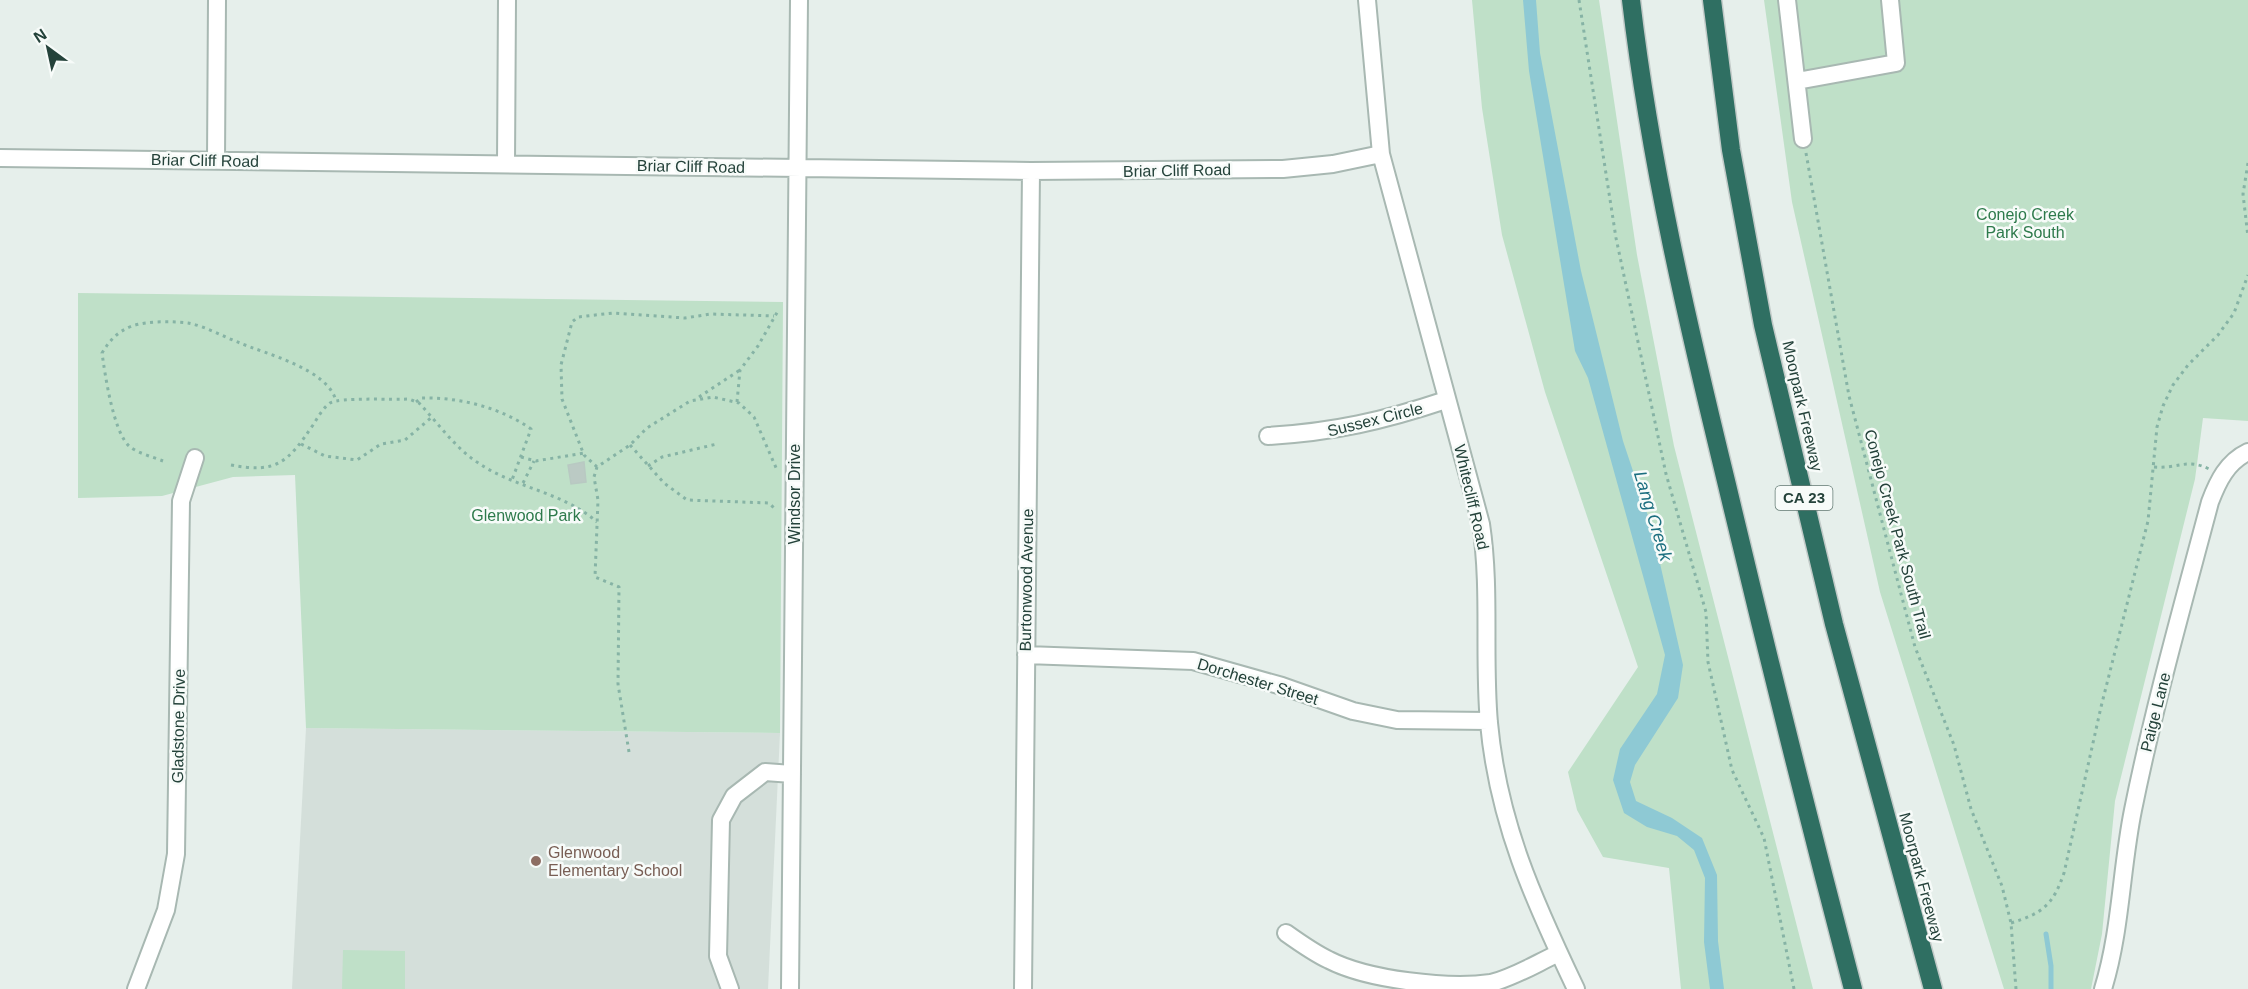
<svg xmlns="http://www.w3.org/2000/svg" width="2248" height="989" font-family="Arial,sans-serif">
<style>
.built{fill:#d4dfda}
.green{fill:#bfe0c8}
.water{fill:#8ec9d4}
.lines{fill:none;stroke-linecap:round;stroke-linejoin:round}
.stream{stroke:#8ec9d4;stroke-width:5}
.building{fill:#bbcac4;stroke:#b8c9c2;stroke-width:1.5}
.minor-casing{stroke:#a8b8b2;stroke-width:20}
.highway-casing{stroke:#c2cac8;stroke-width:21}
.path{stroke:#86b3a5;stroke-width:3;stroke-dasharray:3 4.5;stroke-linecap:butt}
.minor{stroke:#fff;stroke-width:16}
.highway{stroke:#2f6f62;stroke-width:18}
.education-dot{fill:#8d6e63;stroke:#f7fbf9;stroke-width:2}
.labels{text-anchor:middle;stroke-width:5;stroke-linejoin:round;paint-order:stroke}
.shield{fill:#f7fbf9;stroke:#637a73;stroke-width:1.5}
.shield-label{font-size:15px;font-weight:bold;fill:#24423a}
.street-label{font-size:16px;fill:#24423a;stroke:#f7fbf9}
.park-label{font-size:16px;fill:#2d7a4b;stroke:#f7fbf9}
.education-label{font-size:16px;fill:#785e54;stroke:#f7fbf9;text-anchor:start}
.water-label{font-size:18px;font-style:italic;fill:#1c6f80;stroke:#f7fbf9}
</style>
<rect width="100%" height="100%" fill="#e6efeb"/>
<path class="built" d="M306 728 780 733 768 989H292Z"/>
<path class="green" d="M1472 0H1599L1637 255 1674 446 1813 989H1681L1669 868 1603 857 1577 810 1568 772 1638 667 1545 392 1502 235 1482 108Z
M1764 0H2248V421L2203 418 2195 479 2115 801 2102 934 2091 989H2004L1880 592 1792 202Z
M78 293 783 302 780 733 306 728 295 475 233 477 162 496 78 498Z
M343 950 405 951V989H342Z"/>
<path class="water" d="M1523 0H1536L1540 53 1581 271 1623 441 1652 528 1683 665 1678 698 1635 765 1630 782 1636 801 1672 818 1702 838 1717 875 1718 941 1724 989H1710L1704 942 1705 878 1694 850 1677 836 1647 827 1624 813 1613 780 1620 749 1657 694 1665 655 1588 378 1575 351 1529 71Z"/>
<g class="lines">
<path class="stream" d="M2046 934 2051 966V989"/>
</g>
<path class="building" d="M584 462 586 482 571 484 568 465Z"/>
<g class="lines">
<defs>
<path id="minor" d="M1367 0 1381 154 1481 524C1491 590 1483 657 1489 723 1498 822 1534 901 1576 989
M1787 0 1803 139
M1797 81 1896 63 1890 0
M0 158 1031 171 1283 169 1333 164 1381 154
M216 160 217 0
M506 163 507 0
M1268 436C1334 432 1383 421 1446 400
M1026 655 1193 661 1282 686 1353 711 1397 720 1489 721
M1286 933C1300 943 1314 953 1329 960 1368 980 1448 989 1491 983 1515 977 1537 963 1559 953
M136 989 166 910 176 854 181 501 195 458
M730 989 718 956 721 820 734 796 765 772 792 774
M790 989 799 0
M1023 989 1031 171
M2103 989C2121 931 2121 869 2133 810 2154 706 2183 604 2210 502 2218 481 2227 462 2248 452"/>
<path id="highway" d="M1631 0C1650 163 1688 325 1727 485 1767 653 1809 821 1853 989
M1712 0 1731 150 1763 325 1834 624 1933 989"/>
</defs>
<use href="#minor" class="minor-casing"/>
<use href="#highway" class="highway-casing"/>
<path class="path" d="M1579 0 1616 238 1666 474 1706 612 1708 662 1732 770 1764 838 1794 989
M1806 153 1849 396 1915 647 1954 745 1971 809 2002 886 2011 923 2016 989
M2248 163 2243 194 2248 237
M699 397 740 370
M416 402 421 398C458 397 500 407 531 429L512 480
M737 402 740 370 758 346 779 309
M301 444 325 456 357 460 381 444 405 440 432 417
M630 445 664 483 687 500 769 503 774 508
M521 457 536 461 584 453
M163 461C153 457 137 453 129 446 113 431 105 374 102 353 110 340 117 332 132 326 146 321 173 321 188 323 205 326 224 337 240 343 266 354 328 369 336 401
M231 465C277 474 288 462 313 425 318 417 323 408 330 403 340 397 394 400 409 399L419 403C437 422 453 445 474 460 512 488 562 491 597 522
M648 466 662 457 717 444
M597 467 584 455 562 399 561 365 572 322 578 317 613 313 685 318 711 314 774 316
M2154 467C2177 469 2187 458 2209 469
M523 483 534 461
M629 752 618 684 619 587 595 577 598 500 594 477 597 467 630 445 647 428 690 401 713 397 739 403 754 417 777 470
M2011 923C2043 913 2053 905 2064 873L2101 707 2148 521 2157 427 2163 406 2173 385 2188 365 2218 335 2234 313 2248 275"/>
<use href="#minor" class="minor"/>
<use href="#highway" class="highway"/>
</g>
<circle class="education-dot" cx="536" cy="861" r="6"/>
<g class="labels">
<rect class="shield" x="1775.5" y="486" width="57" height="24" rx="4.5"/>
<g class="shield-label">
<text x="1804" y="503">CA 23</text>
</g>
<g class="street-label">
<text transform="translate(205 160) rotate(1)" y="6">Briar Cliff Road</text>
<text transform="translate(691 166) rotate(1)" y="6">Briar Cliff Road</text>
<text transform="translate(1177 170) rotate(-1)" y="6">Briar Cliff Road</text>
<text transform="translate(1803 406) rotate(77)" y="6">Moorpark Freeway</text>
<text transform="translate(1375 419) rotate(-14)" y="6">Sussex Circle</text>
<text transform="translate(794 494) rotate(-90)" y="6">Windsor Drive</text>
<text transform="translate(1472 497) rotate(77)" y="6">Whitecliff Road</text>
<text transform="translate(1898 534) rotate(75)" y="6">Conejo Creek Park South Trail</text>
<text transform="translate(1026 580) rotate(-89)" y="6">Burtonwood Avenue</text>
<text transform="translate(1258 681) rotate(17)" y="6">Dorchester Street</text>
<text transform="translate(2155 712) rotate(-76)" y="6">Paige Lane</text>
<text transform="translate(178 726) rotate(-89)" y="6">Gladstone Drive</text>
<text transform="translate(1922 877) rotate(75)" y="6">Moorpark Freeway</text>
</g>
<g class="park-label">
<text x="2025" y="220">Conejo Creek<tspan x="2025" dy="18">Park South</tspan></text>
<text x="526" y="521">Glenwood Park</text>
</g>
<g class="education-label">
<text x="548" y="858">Glenwood<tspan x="548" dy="18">Elementary School</tspan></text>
</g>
<g class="water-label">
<text transform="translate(1653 516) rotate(73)" y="6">Lang Creek</text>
</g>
</g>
<g transform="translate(48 48) rotate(327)" stroke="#f7fbf9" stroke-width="4.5" paint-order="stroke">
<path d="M0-4.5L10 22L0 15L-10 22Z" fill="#24423a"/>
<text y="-9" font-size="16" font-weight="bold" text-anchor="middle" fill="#24423a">N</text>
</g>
</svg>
